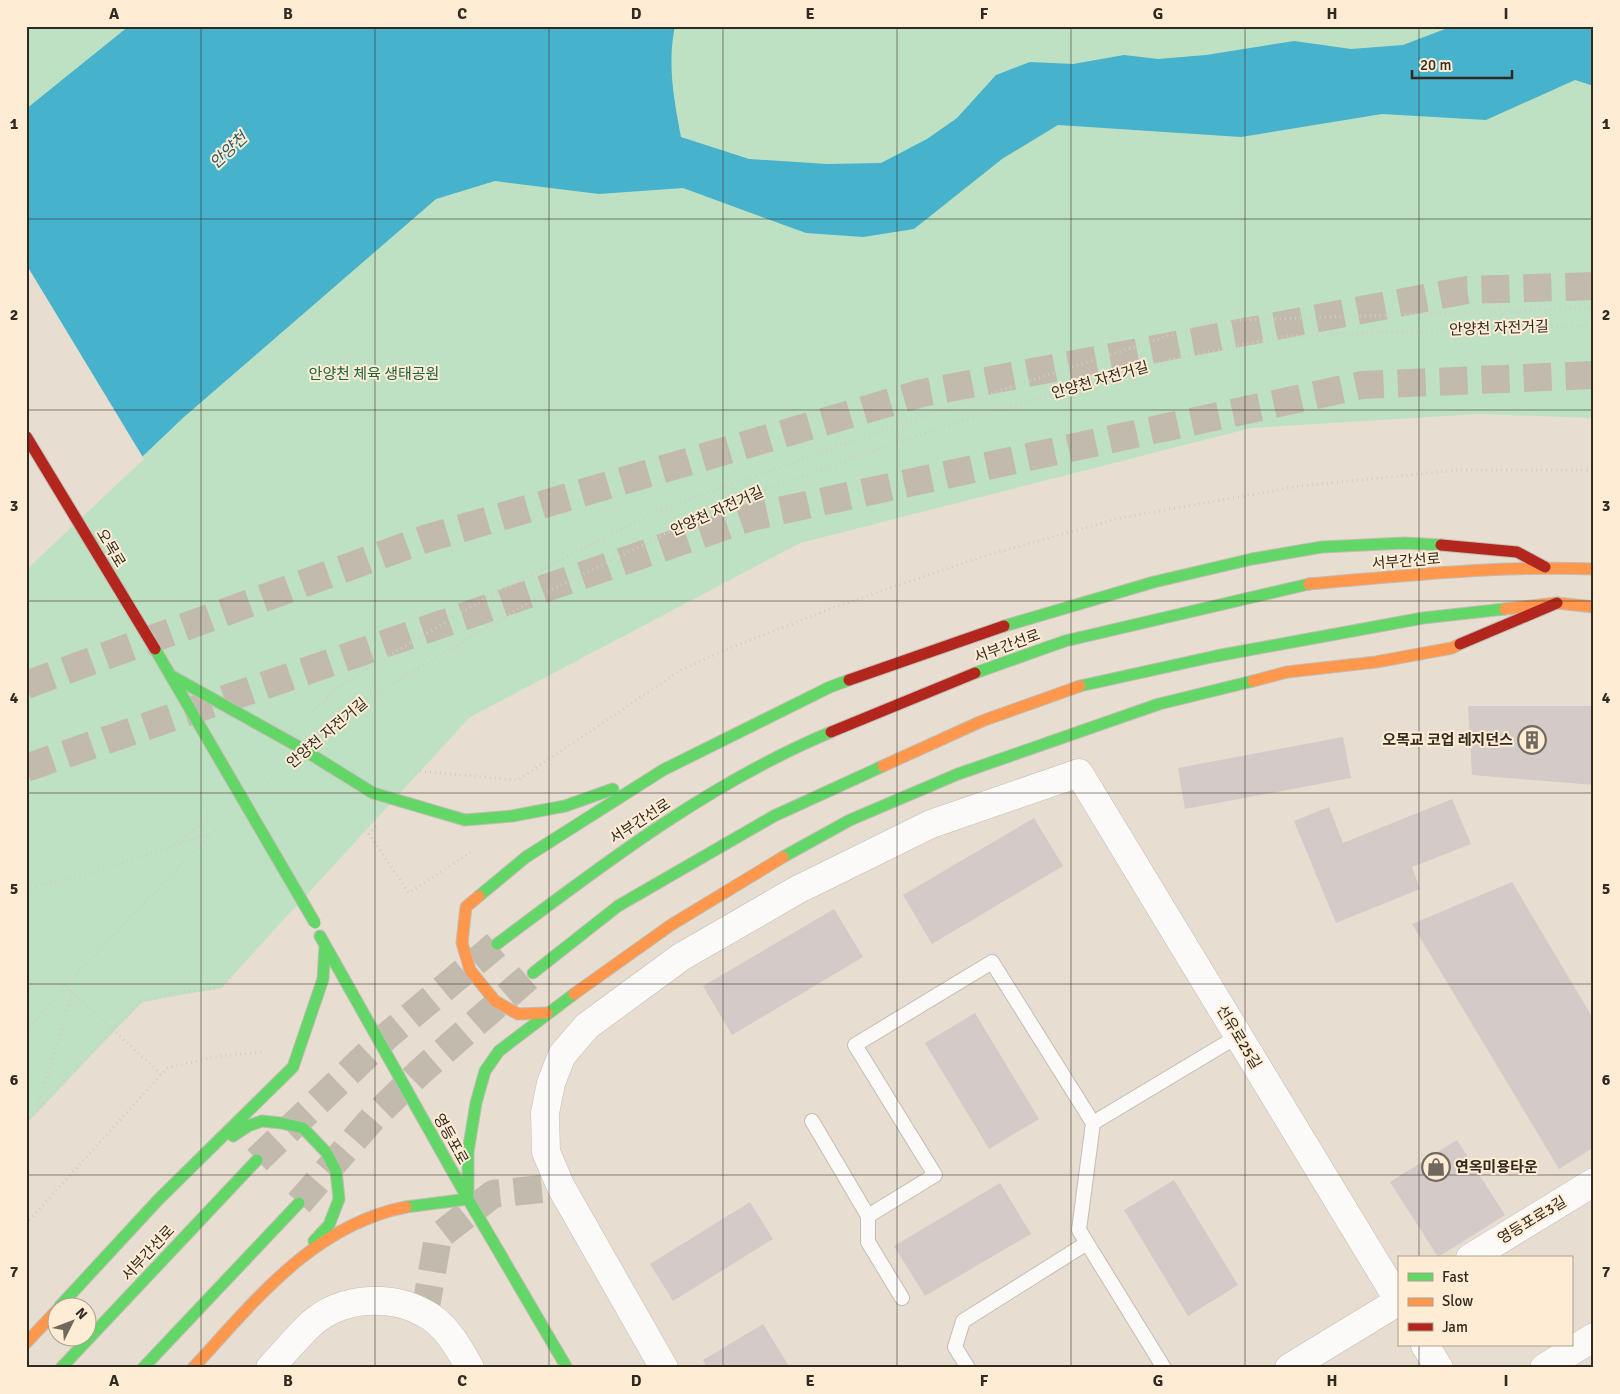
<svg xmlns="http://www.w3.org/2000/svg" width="1620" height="1394" font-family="Signika,'Noto Sans KR',sans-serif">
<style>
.green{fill:#bee0c3}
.water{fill:#47b2cb}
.pier{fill:#e7ded1}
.building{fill:#d4cac7}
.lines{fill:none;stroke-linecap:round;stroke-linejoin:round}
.street-tunnel{stroke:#c3baae;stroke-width:28;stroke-dasharray:28 14;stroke-linecap:butt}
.primary-tunnel{stroke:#c3baae;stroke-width:28;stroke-dasharray:28 14;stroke-linecap:butt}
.highway-tunnel{stroke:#c3baae;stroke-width:28;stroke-dasharray:28 14;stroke-linecap:butt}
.lane-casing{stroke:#c3bcb2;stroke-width:16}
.street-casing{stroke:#c3bcb2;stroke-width:29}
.fast-casing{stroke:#c3bcb2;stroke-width:13}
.slow-casing{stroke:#c3bcb2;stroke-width:13}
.jam-casing{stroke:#c3bcb2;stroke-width:13}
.path{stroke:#cfcdc9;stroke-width:3;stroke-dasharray:1 4;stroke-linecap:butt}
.lane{stroke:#fbfaf8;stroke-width:14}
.street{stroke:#fbfaf8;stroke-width:28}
.fast{stroke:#63d668;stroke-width:11}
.slow{stroke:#ff974d;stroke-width:11}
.jam{stroke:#b3261e;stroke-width:11}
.fast-bridge-casing{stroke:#c3bcb2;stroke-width:13;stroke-linecap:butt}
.jam-bridge-casing{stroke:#c3bcb2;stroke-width:13;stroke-linecap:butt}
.fast-bridge{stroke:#63d668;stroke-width:11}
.jam-bridge{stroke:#b3261e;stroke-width:11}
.grid{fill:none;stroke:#312a21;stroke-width:1;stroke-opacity:0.55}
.labels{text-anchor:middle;stroke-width:4;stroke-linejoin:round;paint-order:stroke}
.street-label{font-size:15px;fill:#312a21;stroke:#feedd4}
.park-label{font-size:15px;fill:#1b633f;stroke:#feedd4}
.poi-label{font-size:15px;font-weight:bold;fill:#312a21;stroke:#feedd4;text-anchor:end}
.water-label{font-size:16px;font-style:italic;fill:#25586a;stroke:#feedd4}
.neatline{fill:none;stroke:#312a21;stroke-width:2}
.grid-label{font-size:16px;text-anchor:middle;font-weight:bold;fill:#312a21}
</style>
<rect width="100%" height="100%" fill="#e7ded1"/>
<path class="green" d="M26 26H1594V418L1479 414 1251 428 800 543 470 717 221 988 142 1002 26 1124Z"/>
<path class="water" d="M129 26H675C667 64 674 100 681 137L749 159 827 164 881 163 927 139 957 118 996 75 1030 62 1073 64 1124 55 1158 59 1206 55 1294 41 1351 49 1403 45 1453 26H1594V86L1575 80 1486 120 1382 114 1241 137 1058 125 1002 159 914 229 863 237 806 233 683 188 599 194 495 181 436 199 184 417 26 567V109Z"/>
<path class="pier" d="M26 264 144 459 26 570Z"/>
<path class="building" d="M1468 706H1594V785L1472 775Z
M1343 737 1351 778 1185 809 1178 768Z
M1452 799 1471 844 1412 867 1420 889 1336 923 1294 821 1329 807 1343 843Z
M1034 818 1063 866 932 944 903 895Z
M1512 882 1594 1020V1147L1559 1169 1412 924Z
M834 909 863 957 732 1035 703 986Z
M975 1013 1039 1119 989 1149 925 1043Z
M1457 1140 1505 1215 1438 1257 1390 1182Z
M1174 1180 1238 1285 1188 1316 1124 1210Z
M1000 1183 1031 1234 925 1296 894 1246Z
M750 1202 773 1239 673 1301 650 1264Z
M763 1324 790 1368H707L703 1360Z"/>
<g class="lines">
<path class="street-tunnel" d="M425 1313 438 1237 493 1194 561 1187"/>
<path class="primary-tunnel" d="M257 1160 388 1035 497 944
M299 1203 373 1118 421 1071 533 973"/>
<path class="highway-tunnel" d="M26 685 425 539 922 393 1467 290 1594 286
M26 768 751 517 1362 385 1594 375"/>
<defs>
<path id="lane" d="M812 1121 868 1216V1242L902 1298
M868 1216 935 1175 855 1045 992 962 1093 1123
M968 1368 955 1347 963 1321 1087 1243
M1164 1368 1079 1230 1093 1123 1238 1036"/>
<path id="street" d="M1470 1258 1594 1182
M1425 1345 1439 1368
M270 1368C284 1353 297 1337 312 1323 342 1297 390 1294 424 1313 445 1323 459 1348 470 1368
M664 1368 561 1187 546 1152 545 1113 551 1083 562 1055 587 1026 681 957 797 890 931 824 1079 773 1399 1301
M1289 1368 1399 1301
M1544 1368 1594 1337"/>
<path id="fast" d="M1004 626 1154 582 1252 559 1322 547 1405 543 1441 545
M975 673 1065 641 1309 584
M1080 686 1216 656 1423 618 1505 609
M465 820 512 816 565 806 613 789
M783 857 850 820 958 774 1159 704 1253 681
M479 896 526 857 663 770 830 687 849 680
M320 936 468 1199 567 1368
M497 944C602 865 709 783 831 732
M533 973 618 906 774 816 883 766
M233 1136 248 1126 262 1121 281 1123 303 1128 326 1152 336 1171 339 1199 329 1225 314 1241
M406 1207 468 1199V1152L476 1103 485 1071 499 1051 574 994
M60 1306 158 1200 293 1067 323 979 325 946
M61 1368 257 1160
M143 1368 299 1203"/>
<path id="slow" d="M1309 584C1404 576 1499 565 1594 569
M1505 609 1557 603 1594 607
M1253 681 1287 672 1376 662 1452 648 1460 644
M883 766 982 721 1080 686
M479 896 466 907 462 943 470 970 495 1001 518 1014 547 1013
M574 994 671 925 783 857
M26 1343 58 1309
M193 1368C254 1302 313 1225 406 1207"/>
<path id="jam" d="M1441 545 1517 552 1545 567
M1460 644 1557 603
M849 680 1004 626
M831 732 975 673"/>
</defs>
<use href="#lane" class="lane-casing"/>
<use href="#street" class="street-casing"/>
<use href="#fast" class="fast-casing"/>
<use href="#slow" class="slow-casing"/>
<use href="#jam" class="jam-casing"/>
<path class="path" d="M309 716 339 686 489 596 660 510 934 412 1214 321 1594 308
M328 730 358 704 547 592 730 502 954 423 1177 358 1286 336 1594 325
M415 771 518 780 681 670 725 650 838 606 981 557 1120 518 1300 486 1458 470H1594
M268 782 281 772
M376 826 369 834 409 893 471 852
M179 844 213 810
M26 889 84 875 208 834
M72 992 161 1074
M26 1031 66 985 222 822
M37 1111 112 1029 142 1002 175 992 221 988 232 977
M26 1122 37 1111 68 1007 72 992 66 985
M26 1224 167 1068 219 1056 262 1052"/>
<use href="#lane" class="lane"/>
<use href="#street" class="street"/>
<use href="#fast" class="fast"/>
<use href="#slow" class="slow"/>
<use href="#jam" class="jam"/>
<defs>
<path id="fast-bridge" d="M155 649 315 923
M170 675 299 747 373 793 465 820"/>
<path id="jam-bridge" d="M26 436 155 649"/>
</defs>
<use href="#fast-bridge" class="fast-bridge-casing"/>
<use href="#jam-bridge" class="jam-bridge-casing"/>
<use href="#fast-bridge" class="fast-bridge"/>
<use href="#jam-bridge" class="jam-bridge"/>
</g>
<path class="grid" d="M201 26V1368M375 26V1368M549 26V1368M723 26V1368M897 26V1368M1071 26V1368M1245 26V1368M1419 26V1258M26 219H1594M26 410H1594M26 601H1594M26 793H1594M26 984H1594M26 1175H1594M1419 1345V1368"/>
<defs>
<symbol id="building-ring" viewBox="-11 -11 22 22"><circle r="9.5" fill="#feedd4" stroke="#71695f" stroke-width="1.5"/><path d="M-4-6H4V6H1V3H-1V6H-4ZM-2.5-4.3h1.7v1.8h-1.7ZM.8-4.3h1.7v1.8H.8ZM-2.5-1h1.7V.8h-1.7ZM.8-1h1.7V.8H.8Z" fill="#71695f"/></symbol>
<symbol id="shop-ring" viewBox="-11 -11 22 22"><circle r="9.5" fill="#feedd4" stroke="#71695f" stroke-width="1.5"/><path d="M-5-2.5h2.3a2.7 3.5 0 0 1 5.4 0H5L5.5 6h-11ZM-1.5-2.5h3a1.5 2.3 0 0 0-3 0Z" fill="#71695f"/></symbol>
</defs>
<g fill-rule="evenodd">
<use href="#building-ring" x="1516" y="724" width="32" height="32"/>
<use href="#shop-ring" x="1420" y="1151" width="32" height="32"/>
</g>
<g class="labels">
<g class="street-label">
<text transform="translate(1499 328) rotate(-2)" y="5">안양천 자전거길</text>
<text transform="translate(1100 380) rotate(-16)" y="5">안양천 자전거길</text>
<text transform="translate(717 511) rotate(-24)" y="5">안양천 자전거길</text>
<text transform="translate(111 548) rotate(59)" y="5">오목로</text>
<text transform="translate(1406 561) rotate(-4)" y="5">서부간선로</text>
<text transform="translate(1007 646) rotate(-20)" y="5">서부간선로</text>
<text transform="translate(327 733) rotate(-40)" y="5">안양천 자전거길</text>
<text transform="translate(640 821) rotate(-33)" y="5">서부간선로</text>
<text transform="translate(1239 1037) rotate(59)" y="5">선유로25길</text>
<text transform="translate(451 1139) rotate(61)" y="5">영등포로</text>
<text transform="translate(1532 1220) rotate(-31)" y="5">영등포로3길</text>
<text transform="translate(148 1253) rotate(-47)" y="5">서부간선로</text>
</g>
<g class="park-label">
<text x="374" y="379">안양천 체육 생태공원</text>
</g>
<g class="poi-label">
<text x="1513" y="745">오목교 코업 레지던스</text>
<text x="1455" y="1172" text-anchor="start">연옥미용타운</text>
</g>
<g class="water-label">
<text transform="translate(228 150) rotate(-43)" y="6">안양천</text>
</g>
</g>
<rect width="1620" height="1394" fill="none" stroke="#feedd4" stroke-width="55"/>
<rect x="1398" y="1256" width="175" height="90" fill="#feedd4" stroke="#ac9f8c"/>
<rect x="1408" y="1273" width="25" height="8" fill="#63d668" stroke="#ac9f8c"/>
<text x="1442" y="1282" font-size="15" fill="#312a21">Fast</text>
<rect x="1408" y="1298" width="25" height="8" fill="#ff974d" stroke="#ac9f8c"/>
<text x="1442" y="1306" font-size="15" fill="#312a21">Slow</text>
<rect x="1408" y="1323" width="25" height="8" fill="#b3261e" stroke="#ac9f8c"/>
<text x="1442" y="1332" font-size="15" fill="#312a21">Jam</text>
<g transform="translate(72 1322) rotate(48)"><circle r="24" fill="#feedd4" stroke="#ac9f8c"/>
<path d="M0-4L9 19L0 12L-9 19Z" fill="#71695f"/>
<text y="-8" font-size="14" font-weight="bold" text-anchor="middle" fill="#312a21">N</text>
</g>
<path d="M1412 70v8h100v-8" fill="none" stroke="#312a21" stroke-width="2.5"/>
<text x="1420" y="70" font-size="15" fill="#312a21" stroke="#feedd4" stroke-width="4" paint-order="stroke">20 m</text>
<rect x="28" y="28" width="1564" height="1338" class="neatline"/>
<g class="grid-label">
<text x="114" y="19">A</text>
<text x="288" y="19">B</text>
<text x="462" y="19">C</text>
<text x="636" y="19">D</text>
<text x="810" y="19">E</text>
<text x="984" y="19">F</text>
<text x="1158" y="19">G</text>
<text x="1332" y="19">H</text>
<text x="1506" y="19">I</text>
<text x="14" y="129">1</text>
<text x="1606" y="129">1</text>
<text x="14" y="320">2</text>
<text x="1606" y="320">2</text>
<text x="14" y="511">3</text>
<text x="1606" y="511">3</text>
<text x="14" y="703">4</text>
<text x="1606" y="703">4</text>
<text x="14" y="894">5</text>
<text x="1606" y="894">5</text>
<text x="14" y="1085">6</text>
<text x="1606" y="1085">6</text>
<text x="14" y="1277">7</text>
<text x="1606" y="1277">7</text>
<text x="114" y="1386">A</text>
<text x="288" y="1386">B</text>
<text x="462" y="1386">C</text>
<text x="636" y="1386">D</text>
<text x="810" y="1386">E</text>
<text x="984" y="1386">F</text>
<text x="1158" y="1386">G</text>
<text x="1332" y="1386">H</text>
<text x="1506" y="1386">I</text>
</g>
</svg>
